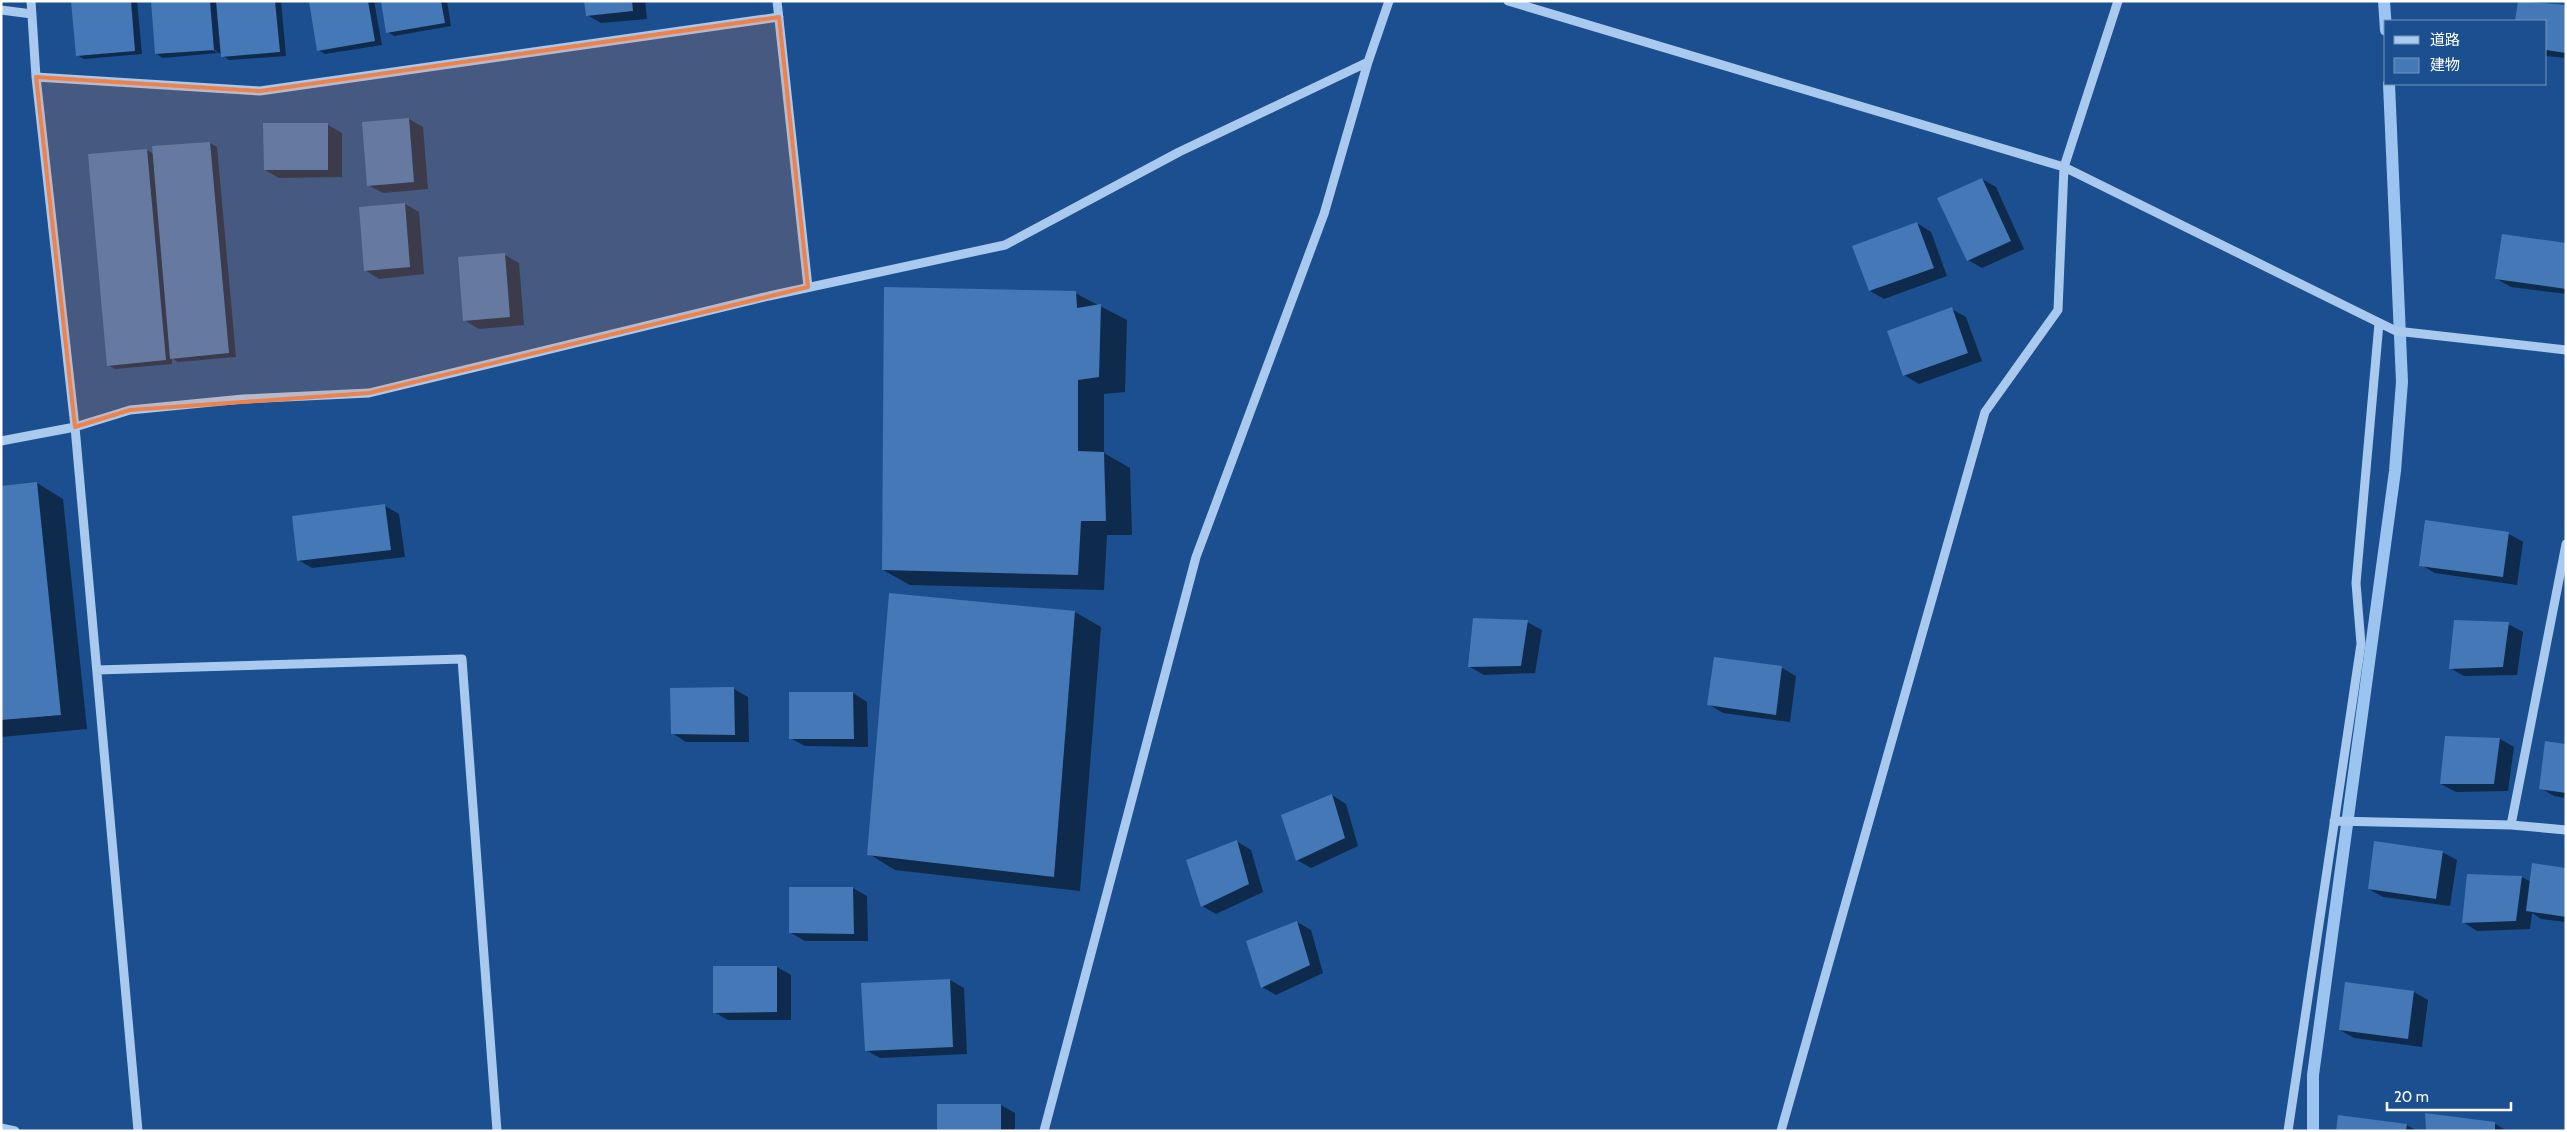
<svg xmlns="http://www.w3.org/2000/svg" width="2567" height="1132" font-family="Cabin,'Noto Sans JP',sans-serif">
<style>
.shadow{fill:#0007}
.lines{fill:none;stroke-linecap:round;stroke-linejoin:round}
.stream{stroke:#9cc4f0;stroke-width:12}
.building{fill:#4478b7}
.minor{stroke:#a9c9ee;stroke-width:9}
.marked{fill:#ee8249;fill-opacity:0.2;stroke:#ee8249;stroke-width:4;stroke-linejoin:round}
</style>
<rect width="100%" height="100%" fill="#1b4f8f"/>
<path class="shadow" d="M72 1H137L142 54 84 59 77 55Z
M152 1H281L286 56 229 60 209 46 208 48 218 53 163 58 156 54Z
M310 1H374L382 45 325 54 318 50Z
M382 1H447L451 26 394 36 388 32Z
M586 1H645L647 19 601 23 587 15Z
M2519 1 2566 6V58L2546 56V21H2516Z
M409 119 423 127 428 189 383 193 368 185Z
M328 125 342 133V177L279 178 265 170Z
M210 143 217 147 236 357 178 362 172 358V364L115 369 108 365 147 150 154 154 153 148Z
M1982 179 1996 187 2024 249 1982 268 1968 260Z
M405 204 419 212 424 274 379 279 365 270Z
M1917 223 1931 232 1947 276 1884 299 1870 291Z
M2566 244V294L2511 287 2497 279Z
M505 255 519 263 524 325 479 329 464 320Z
M1075 293 1127 320 1125 392 1104 394V453L1130 468 1132 535H1107L1104 590 910 585 883 570Z
M1952 309 1966 317 1982 361 1919 384 1904 375Z
M37 483 63 499 87 729 1 737V487Z
M385 506 399 514 405 557 312 568 298 560Z
M2426 522 2509 534 2523 542 2517 585 2435 573 2421 565Z
M890 594 1075 612 1101 627 1080 891 895 870 869 854Z
M1527 622 1542 630 1535 673 1484 675 1470 667Z
M2508 624 2523 632 2517 675 2464 676 2450 668Z
M1715 658 1782 668 1796 676 1790 722 1723 713 1708 704Z
M672 689H734L748 697 749 742H686L672 733Z
M853 693 867 702 868 747 805 746 790 738Z
M2500 739 2514 747 2508 791 2456 792 2441 784Z
M2566 745V798L2554 796 2540 788Z
M1332 795 1346 804 1358 846 1311 868 1297 860Z
M1236 841 1251 850 1263 892 1216 914 1202 906Z
M2442 852 2457 860 2450 906 2383 897 2369 889Z
M2566 869V922L2541 919 2532 913 2530 929 2477 931 2463 922 2522 877 2531 882Z
M791 888H853L867 896 868 941H805L791 933Z
M1297 922 1311 930 1323 973 1276 995 1262 987Z
M777 967 791 975V1020H728L714 1012Z
M950 980 964 988 967 1054 880 1058 866 1050Z
M2414 992 2428 1000 2422 1047 2354 1038 2340 1030Z
M1001 1105 1015 1113V1131H939Z
M2494 1123 2507 1131H2427Z
M2407 1125 2417 1131H2337Z"/>
<g class="lines">
<path class="stream" d="M2384 1 2386 30
M2313 1131V1075L2395 471 2402 382 2389 84"/>
</g>
<path class="building" d="M71 1H131L135 51 76 56Z
M151 1H210L214 50 155 54Z
M216 1H275L280 52 221 57Z
M309 1H368L375 41 317 51Z
M381 1H441L445 23 386 33Z
M584 1H632L633 11 586 16Z
M2518 1 2566 5V53L2546 50V21H2515Z
M409 118 414 182 367 186 362 122Z
M263 123H328V170H264Z
M210 142 229 353 170 359 152 146Z
M147 149 166 360 107 366 88 154Z
M1982 178 2011 241 1967 261 1937 198Z
M405 203 410 267 364 271 359 207Z
M1917 222 1934 268 1869 291 1852 246Z
M2502 234 2566 243V289L2495 279Z
M505 253 510 317 463 321 458 257Z
M884 287 1076 291 1077 308 1101 304 1099 377 1078 380V451L1104 452 1106 521H1081L1078 575 882 570Z
M1952 307 1968 353 1903 376 1887 331Z
M37 482 61 715 1 720V486Z
M385 504 391 550 297 561 292 516Z
M2425 520 2509 532 2503 577 2419 566Z
M889 593 1075 611 1054 877 867 855Z
M1473 618 1528 620 1521 666 1468 667Z
M2454 620 2509 622 2503 667 2449 669Z
M1714 657 1782 666 1776 715 1707 705Z
M734 687 735 735 671 734 670 688Z
M789 692H853L854 739H789Z
M2445 736 2500 738 2494 784H2440Z
M2545 741 2566 744V793L2539 789Z
M1332 794 1345 838 1296 861 1281 815Z
M1237 840 1249 884 1201 907 1186 860Z
M2374 841 2443 851 2436 899 2368 889Z
M2532 863 2566 868V917L2526 911Z
M2467 874 2522 876 2516 921 2462 923Z
M789 887H853L854 934 789 933Z
M1297 921 1310 965 1261 988 1246 941Z
M713 966H777V1012L713 1013Z
M950 979 953 1047 865 1051 861 983Z
M2345 982 2414 991 2408 1039 2339 1030Z
M937 1104H1001V1131H937Z
M2425 1113 2495 1122V1131H2426Z
M2338 1115 2407 1124 2406 1131H2336Z"/>
<g class="lines">
<path class="minor" d="M31 1 36 77 75 427 138 1131
M777 1 808 287
M1508 1 2064 167 2396 331 2566 350
M1 10 32 14
M36 77 260 91 779 17
M1 441 75 427 130 410 243 399 369 393 769 296 1005 245 1179 152 1368 62
M97 670 462 659 497 1131
M2334 821 2511 825 2566 830
M2511 825 2566 544
M1 1128 15 1131
M1044 1131 1196 557 1324 214 1368 62 1389 1
M1781 1131 1985 412 2058 310 2064 167 2118 1
M2288 1131 2361 644 2356 583 2379 323"/>
</g>
<path class="marked" d="M779 17 808 287 369 393 130 410 75 427 36 77 260 91Z"/>
<rect width="2567" height="1132" fill="none" stroke="#ffffff" stroke-width="5"/>
<rect x="2384" y="20" width="162" height="65" fill="#1b4f8f" stroke="#7695bc"/>
<rect x="2394" y="36" width="25" height="8" fill="#a9c9ee" stroke="#7695bc"/>
<text x="2430" y="45" font-size="15" fill="#ffffff">道路</text>
<rect x="2394" y="58" width="25" height="15" fill="#4478b7" stroke="#7695bc"/>
<text x="2430" y="70" font-size="15" fill="#ffffff">建物</text>
<path d="M2387 1102v8h124v-8" fill="none" stroke="#ffffff" stroke-width="2.5"/>
<text x="2394" y="1102" font-size="15" fill="#ffffff" stroke="#1b4f8f" stroke-width="4" paint-order="stroke">20 m</text>
</svg>
